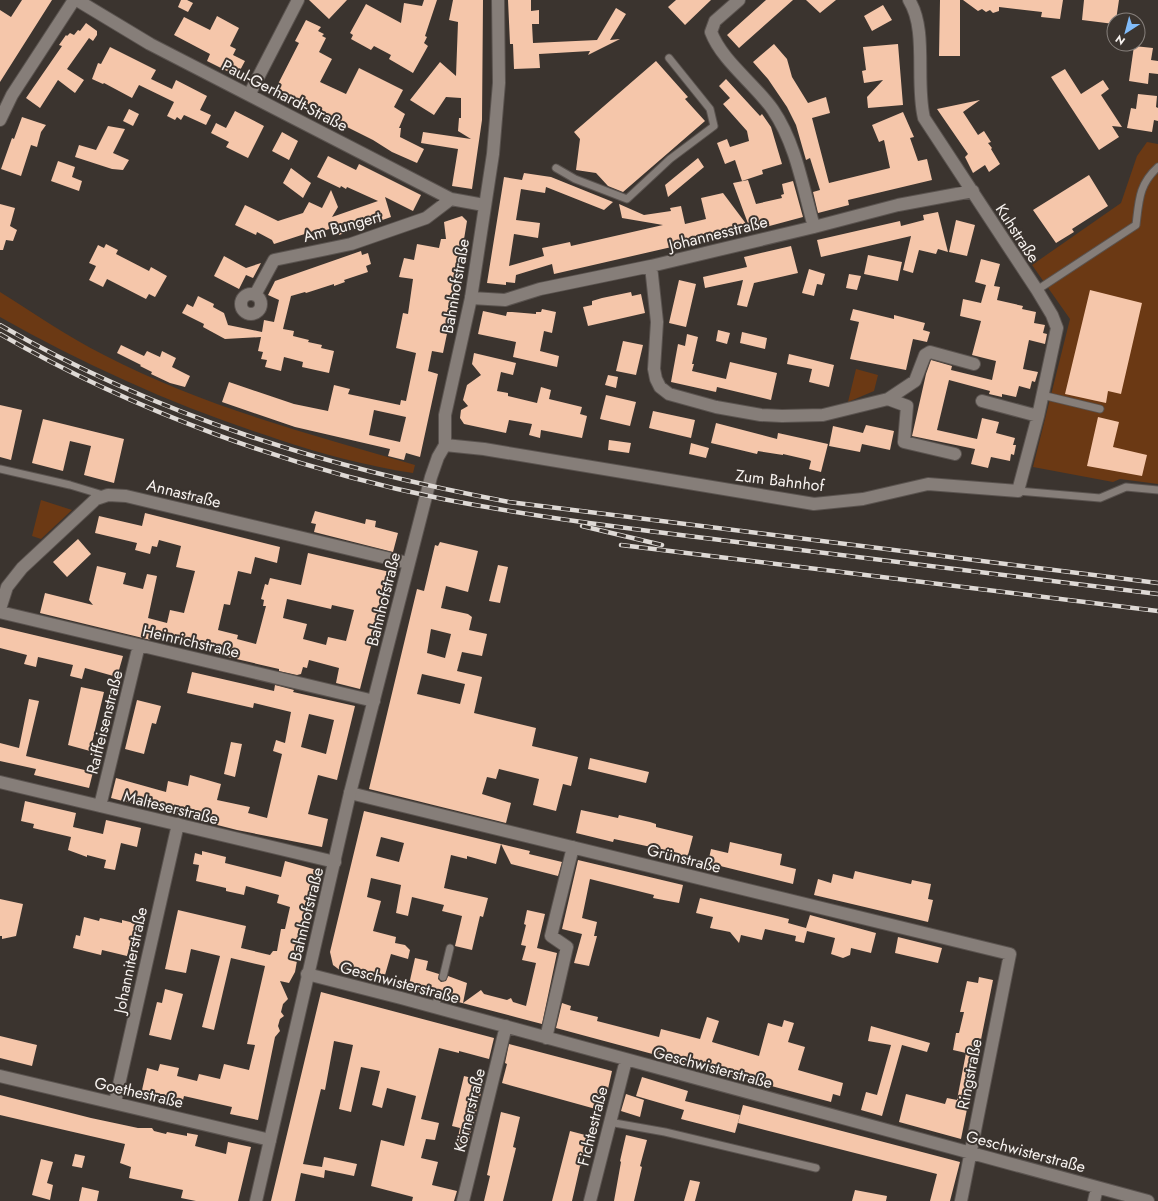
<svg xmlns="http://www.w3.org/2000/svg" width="1158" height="1201" font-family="Jost,sans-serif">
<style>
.green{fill:#6b3914}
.building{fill:#f5c6aa;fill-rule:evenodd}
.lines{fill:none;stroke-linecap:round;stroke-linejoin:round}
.service-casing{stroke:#5a534f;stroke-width:9}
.minor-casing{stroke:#5a534f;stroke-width:14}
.tertiary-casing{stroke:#5a534f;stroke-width:14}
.secondary-casing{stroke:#5a534f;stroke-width:14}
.service{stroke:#867e79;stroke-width:7}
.minor{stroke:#867e79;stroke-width:12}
.tertiary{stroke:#867e79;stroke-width:12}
.secondary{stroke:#867e79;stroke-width:12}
.rail-casing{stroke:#ded9d5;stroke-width:4.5}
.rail{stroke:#3b342f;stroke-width:3;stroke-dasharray:9;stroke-linecap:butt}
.labels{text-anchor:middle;stroke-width:4;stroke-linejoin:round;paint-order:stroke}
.street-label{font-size:16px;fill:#f8f3f0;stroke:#3b342f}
</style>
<rect width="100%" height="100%" fill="#3b342f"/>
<path class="green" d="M1147 142 1158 144V484L1120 479 1113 482 1033 467 1070 319 1032 265 1121 203 1137 156Z
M0 292C34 313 68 337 104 355 202 406 309 434 415 465L413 473C366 466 322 454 277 439 181 408 88 367 0 317Z
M856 369 878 375 874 391 848 402Z
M41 500 72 510 41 539 32 536Z"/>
<path class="building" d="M22 0H52L0 82V10L11 17Z
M181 0H187L193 3 188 12 178 7Z
M309 0H347L329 19Z
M424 0H437L425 36 427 37 424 43 428 46 413 73 389 59 391 55 374 46 371 50 351 39 353 35 350 33 366 4 401 23 404 3 422 6Z
M453 0H483L482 120 472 189 452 186 458 149 421 143 423 132 471 139 458 131 459 118H461V98L446 97 434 115 410 100 440 62 456 76 458 22 449 20Z
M508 0H531V11L539 10V24H532L533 43 597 40 616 8 626 14 610 40 620 39 588 55 590 51 539 54 540 68 514 69 513 44H510Z
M676 0H711L685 25 668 7Z
M766 0H793L739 48 727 35Z
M806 0H836L820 13Z
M940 0H960V56H939Z
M963 0H1063L1060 19 1041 17 1042 12 999 7V11L993 13 990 10 986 12 982 9 978 11Z
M1084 0H1119L1116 20H1114V24L1082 20Z
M883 5 892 20 872 31 864 16Z
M217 16 239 28 230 46 236 49 233 55 245 61 237 76 207 61 210 54 174 35 184 17 210 30Z
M306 20 321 27 318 31 324 34 322 36 326 38 319 52 332 59 320 82 346 94 359 68 403 90 394 107 405 114 399 128H401L400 137 424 149 417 163 392 152 373 140 333 120 334 117 276 88 299 43 295 41Z
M86 23 97 31V35L93 41 89 38 67 69 84 80 75 93 58 80 40 108 26 98 62 46 59 45 66 35 67 36 70 33 74 35 78 30 80 31Z
M774 44 787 59 792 77 808 103 826 97 830 113 812 118 829 183 890 168 884 140 879 142 872 125 903 112 914 137 910 138 918 161 927 159 932 180 848 200 849 205 818 213 813 192 820 190 810 158 806 160 796 125 787 107 768 79 753 62Z
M898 44 903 105 868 108 867 97 883 80 864 83 862 71 866 70 863 47Z
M1134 46 1153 48 1151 60 1158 61V74L1149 73 1148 84 1129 81Z
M110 47 156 70 151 79 172 89 176 80 207 96 200 110 211 115 206 125 184 115 181 120 177 117 175 120 167 116 174 102 139 85 132 98 104 83 103 84 92 79 98 63 101 64Z
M656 61 688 97 685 99 705 121 623 192 608 186 596 173 576 170 580 139 574 132Z
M1065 69 1081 94 1103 80 1109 89 1101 95 1122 127 1112 126 1119 137 1099 150 1051 77Z
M726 79 760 116 762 114 771 127 782 164 762 170 763 174 742 181 735 160 725 164 717 143 727 139 730 147 749 141 747 131 723 104 730 98 719 86Z
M1138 94 1157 96 1156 107 1158 108V121L1154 120 1152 132 1127 128 1131 108 1136 109Z
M980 100 963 112 978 135 984 131 991 142 988 143 992 148 991 149 1000 164 989 172 985 165 973 173 965 157 968 154 937 109Z
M129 109 139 114 133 126 123 121Z
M235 111 264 126 248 158 226 147 229 142 211 133 216 123 226 128Z
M22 117 46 125 41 132 37 147 31 145 21 176 1 169 12 138 14 139Z
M108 126 125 129 113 153 129 160 123 170 112 169 75 157 79 145 96 150Z
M282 132 298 141 289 160 272 151Z
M328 156 356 170 359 164 421 195 413 211 385 197 391 217 339 235 336 227 326 230 323 236 320 229 274 244 272 240 257 232 256 235 235 225 245 205 278 221 303 213 309 202 322 208 331 190 338 207 332 217 378 201 347 187 346 189 341 186 340 188 317 177Z
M698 158 704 167 668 197 665 185Z
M58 161 75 167 72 177 82 181 79 191 51 181Z
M291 168 311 183 303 198 283 183Z
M524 173 551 177 613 202 604 210 546 187 545 193 521 189 516 220 540 223 538 238 514 234 509 266 544 256 542 248 570 242 571 246 663 225 622 218 619 204 644 215 671 211 670 208 681 206 685 224 706 219 701 198 723 193 750 229 554 274 552 264 516 275 515 283 506 282V285L487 283 504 177 522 180Z
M1089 175 1108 206 1072 229 1074 232 1056 243 1033 210Z
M748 180 756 204 782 198 781 195 784 194 782 184 793 181 803 217 762 228 761 226 750 229 733 183Z
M0 204 15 208 10 226 17 230 13 241 6 240 3 250H0Z
M938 212 948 252 938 249 936 254 919 250 913 273 903 270 911 236 821 257 817 240 900 221 901 226 924 220 923 215Z
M462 216 467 221 454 300 443 353 432 351 428 371 438 374 420 457 406 453 404 460 388 456 390 449 295 427 222 402 229 382 294 404 328 411 334 385 350 389 348 394 400 405 401 400 406 401 416 353 396 348 403 313 408 314 413 279 399 277 404 258 414 260 417 244 439 248 441 239H446L444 222ZM374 410 406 417 400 442 369 435Z
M956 220 975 225 967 256 949 252Z
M106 244 118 250 116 254 149 271 151 267 167 276 155 297 149 294 146 299 107 279 103 287 89 280 96 266 89 263 98 245 104 248Z
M791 246 798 273 754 283 747 307 737 305 743 280 705 288 703 277 747 267 744 257Z
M361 251 362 255 368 253 371 264 366 266 368 272 344 280 345 282 334 286V284L306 293 305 292 291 296 283 329 294 331 293 336 309 340 308 342 322 345 321 348 334 351 329 373 302 367 303 362 284 357 281 371 265 367 267 360 261 359 263 352 258 351 261 337 225 339 203 327 204 324 182 313 187 304 193 307 198 296 214 304 213 307 224 313 228 325 262 332 264 320 274 322 279 300 268 295 275 281Z
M868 255 902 262 898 281 864 274Z
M224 256 246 268 261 263 253 278 246 275 239 289 214 276Z
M981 259 1000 264 994 286 1000 287 997 300 1023 306 1022 309 1036 312 1034 323 1045 325 1043 333 1047 334 1045 344 1029 340 1023 369 1038 372 1035 382 1032 381 1030 389 1019 386 1016 397 1002 394V397L989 394 990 391 949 380 937 430 977 439 982 418 999 422 996 433 1015 438 1013 445H1016L1014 455 1011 454 1010 461 991 457 988 468 971 464 975 449 912 436 926 374 931 360 952 366 951 370 992 380 996 361 972 355 981 321 960 316 963 299 981 303 986 285 975 282Z
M809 269 825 274 822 285 817 284 814 296 802 293Z
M849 274 861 276 857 290 846 288Z
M679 280 696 284 686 327 669 323Z
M1090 290 1142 303 1121 394 1108 391 1106 403 1065 394Z
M631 292 632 296 641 294 645 313 588 326 583 307 592 305V301L602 298Z
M542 309 556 312 552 333 544 331 540 351 559 356 557 367 513 357 516 342 478 334 483 311 506 316 507 312H512L536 314V312H541Z
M853 309 894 319V315L925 323 923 330 930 332 927 342 913 339 906 370 850 359 859 322 850 320Z
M718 330 730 333 727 344 716 341Z
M742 332 767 338 765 349 740 343Z
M687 334 698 337 692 364H694L692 371 726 379 730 362 777 373 771 400 717 387 716 392 671 382 678 344 685 346Z
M623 341 643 345 636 375 616 371Z
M121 345 144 356 147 351 160 357 162 351 176 358 172 367 190 376 185 387 170 383 151 374 152 372 140 366 141 365 117 353Z
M474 353 516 363 513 375 501 372 497 391 508 393V396L537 403 541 387 551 390 549 399 582 407 580 414 587 416 582 438 541 430 540 438 529 435 532 424 509 420 506 433 464 424 460 418 461 410 468 406 463 400 467 385 481 375 472 364Z
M789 354 834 365 829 387 809 382 812 369 787 364Z
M608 375 618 377 616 388 605 385Z
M606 395 636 402 630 426 600 419Z
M0 405 22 410 11 460 0 457Z
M653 411 695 420 691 438 649 428Z
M1098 417 1119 422 1113 447 1147 455 1142 476 1087 466Z
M43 419 124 439 114 483 84 475 91 446 70 441 63 471 32 463Z
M716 423 777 439 778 433 828 444 821 472 809 469 811 461 809 460 783 454V455L758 451 757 454 711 443Z
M866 425 894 431 890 450 862 444 860 452 829 446 833 426 863 433Z
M609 440 631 443 629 453 608 450Z
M691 443 709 448 706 458 689 454Z
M315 511 365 524 366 519 376 521 375 527 398 533 393 552 314 532 316 524 311 523Z
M145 513 280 547 277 563 255 557 251 574 238 571 230 605 224 604 218 630 238 635 237 639 256 644 266 606H263L264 600 261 599 265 584 268 585 270 578 301 585 308 553 390 572 360 689 336 683 339 668 309 660 307 668 303 667 301 674 297 675 279 671V669L215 654 216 648 153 634 151 640 40 613 45 593 93 605 89 600 97 566 126 573 123 584 143 589 147 574 157 576 148 618 167 623 170 610 184 613 195 571 176 567 181 546 159 540 157 547 152 546 150 554 135 550 137 543 95 533 99 516 142 526ZM287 599 331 609 332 605 354 610 346 641 328 637 326 645 303 639 307 624 283 618Z
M78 539 91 554 67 577 53 562Z
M440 542 478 551 468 592 446 586 441 608 468 614 472 617 469 630 487 634 482 656 462 652 457 671 482 677 474 713 536 728 532 746 578 757 571 786 563 784 556 811 533 805 539 779 499 769 496 779 487 777 482 794 511 803 506 823 369 789 417 589 424 591 435 545 438 546ZM431 629 451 634 445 658 427 653ZM422 674 465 684 460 704 417 694Z
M498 565 508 567 500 603 489 601Z
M0 627 123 656 117 677 85 668 82 679 70 676 73 665 38 657 36 667 24 664 27 655 0 648Z
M192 672 274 691 275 685 294 690 293 692 355 706 337 780 318 775 308 814 328 819 322 847 237 830 111 798 116 778 166 792 168 781 188 786 190 775 221 784 217 800 250 807 248 813 267 818 282 754 273 751 276 740 285 743 291 712 254 703 253 708 187 693ZM309 714 334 720 326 754 301 747Z
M81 687 104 692 90 751 68 745Z
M29 699 39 701 26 756 93 772 89 788 34 775 36 769 0 761V743L19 748Z
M137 700 161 706 156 724 152 723 144 754 125 749Z
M231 742 242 744 235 777 224 774Z
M590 758 649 772 646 783 588 769Z
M25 801 76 813 73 827 103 834 106 820 141 828 137 847 121 843 115 870 104 868 106 860 87 855V857L68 850 71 837 33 828 34 824 21 821Z
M581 810 618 818 619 815 650 822 656 824V827L693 836 687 859 650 850 651 847 614 839 613 842 576 833Z
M364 811 501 844 496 864 467 856V859L451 855 444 888 488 898 483 917 480 916 472 950 455 946 462 916 442 911 444 905 412 897 408 916 396 913 401 885 371 878 367 897 381 901 373 931 396 937 395 943 405 945 410 950 408 959 391 954 383 982 341 971 333 965 330 952ZM381 837 404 843 399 862 376 856Z
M730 842 782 854 780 865 796 869 793 884 708 863 711 849 728 853Z
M501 844 530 851 529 854 562 862 558 876 511 864Z
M202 851 226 857 225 863 281 877 285 861 317 870 299 933H302L295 972 289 983 280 981 288 999 283 1004 281 1012 284 1016 280 1019 278 1026 280 1031 275 1037 258 1120 230 1114 232 1107 184 1096 183 1100 142 1090 147 1068 158 1071 160 1064 179 1068 177 1076 197 1081 199 1074 220 1079 224 1064 249 1070 255 1045 247 1044 265 966 231 958 214 1030 202 1027 220 956 191 949 186 973 165 969 178 910 246 926 241 948 270 955 273 951H277L281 929H285L290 907 277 903 279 895 246 886 244 895 226 891V888L196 881 199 865 193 864 195 853 202 855Z
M578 860 683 885 679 903 653 898 654 895 590 879 582 918 597 922 594 936H597L589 966 574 963 582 934 562 929Z
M855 871 911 884 912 880 931 884 928 899 933 900 928 922 814 895 818 879 831 883 833 874 853 879Z
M700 898 781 917 789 919 788 923 806 928 810 915 876 933 871 953 851 948 850 955 843 958 831 954 835 938 807 931 804 943 795 941 796 936 765 929 762 940 741 935 739 943 730 932 710 928 713 917 696 913Z
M0 899 23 904 16 936 2 939V936H0Z
M527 910 545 914 537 948 557 953 542 1024 443 998 442 994 439 992 433 996 408 989 415 958 428 961 426 970 439 974 438 979 441 982 446 981 448 976 467 983 463 1003 481 990 484 994 507 1000 511 998 513 1002 526 1006 536 963 522 960 526 946 521 945 526 925 524 924Z
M84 917 99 921 100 918 122 923V920L138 924 135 937H132L127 956 102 950 101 955 73 948 76 935 80 936Z
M898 937 942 948 938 963 895 953Z
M979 977 993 980 961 1139 899 1122 906 1094 945 1104 947 1098 957 1100 966 1053 953 1050 956 1033H959L964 1012H960L967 981 978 983Z
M165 989 183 994 171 1040 149 1035 157 1002 162 1003Z
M321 992 494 1038 489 1059 459 1051V1053L439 1048 421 1119 439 1123 435 1140 426 1139 421 1158 438 1162 432 1185 457 1191 454 1201H412L413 1197 371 1186 381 1140 404 1146 416 1096 387 1088 382 1108 372 1105 380 1071 361 1067 351 1112 339 1109 353 1045 334 1041 325 1090 321 1089 303 1164 322 1167 324 1157 357 1164 354 1176 325 1170 324 1178 301 1173 295 1201H271Z
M562 1003 571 1006 570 1010 598 1017 597 1021 659 1037 661 1029 700 1039 707 1017 719 1021 712 1042 759 1056 768 1023 782 1027 784 1020 794 1023 788 1042 805 1047 798 1070 843 1083 840 1096 833 1094 831 1102 556 1028Z
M871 1026 930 1043 927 1052 902 1045 882 1116 861 1110 866 1092 877 1095 891 1045 868 1041Z
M0 1036 37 1045 32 1066 0 1058Z
M509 1044 612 1071 603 1111 502 1083 507 1064 505 1063Z
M464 1076 484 1081 467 1148 456 1145 460 1128 452 1126Z
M642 1077 688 1091 685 1101 740 1115 735 1133 681 1119 684 1110 636 1096Z
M626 1094 644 1100 640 1117 621 1111Z
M0 1095 91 1118 138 1128H152L154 1131 166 1134 167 1132 187 1136V1133L198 1135 195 1146 226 1154 228 1142 251 1147 238 1201H196L181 1198 183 1190 129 1178 131 1167 120 1163 125 1144 0 1115Z
M743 1105 960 1162 950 1201H930L937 1174 738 1123Z
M501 1112 520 1117 513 1147 516 1148 503 1201H484L490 1176 487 1175Z
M570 1131 589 1136 583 1166H580L572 1201H552Z
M626 1135 647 1140 640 1166 642 1167 634 1201H614L621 1162 620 1161Z
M75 1154 85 1156 82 1168 72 1166Z
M41 1159 53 1162 47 1183 53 1185 50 1200 32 1195Z
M690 1180 700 1182 695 1201H684Z
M82 1187 99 1191 97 1201H79Z
M855 1190 887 1196 886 1201H852Z"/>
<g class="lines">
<defs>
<path id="service" d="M556 168 575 179 627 199 670 159 714 126 710 109 669 58
M1037 290 1136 225C1139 200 1139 184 1158 167
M1042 395 1100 409
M0 469 70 485 103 495
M1018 491 1100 498 1126 487 1158 490
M443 977 450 948
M435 1007 438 997
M609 1122 665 1132 816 1168"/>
<path id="minor" d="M77 0 150 44 451 199 484 205
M739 0 715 21 711 32C722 61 755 84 773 110 796 144 803 188 814 227
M249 95 298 0
M651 266 657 322 654 369 656 379 660 387 669 394 716 407 761 415 782 416 823 415 888 399 915 381 925 355 930 352 974 364
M241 304a10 10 0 1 1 20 0a10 10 0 1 1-20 0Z
M255 295 274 260 351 244 426 218 451 199
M471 298 505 300 540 289 651 266 814 227 898 205 973 191
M888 399 907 406 904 442 955 454
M982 401 1038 416
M445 445 484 449 814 504 863 499 928 484 1018 491 1038 416 1057 328 1052 315 1037 290 924 118C915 82 928 30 909 0
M0 609 7 587 22 568 96 499 108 495 126 496 408 563
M0 612 374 701
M0 782 335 862
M350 793 1010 954 961 1201
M100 806 139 645
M307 974 401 998 1148 1201
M546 1038 567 947 551 936 573 847
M0 1076 270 1140
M115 1102 178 824
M463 1201 506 1026
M590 1201 626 1060
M1094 1201 1097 1188"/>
<path id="tertiary" d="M256 1201 350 793 431 477 438 457 445 445V415L471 298 493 154 499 83 498 0"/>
<path id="secondary" d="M0 120 12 95 74 0"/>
</defs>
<use href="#service" class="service-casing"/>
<use href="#minor" class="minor-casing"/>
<use href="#tertiary" class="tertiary-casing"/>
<use href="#secondary" class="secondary-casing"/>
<use href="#service" class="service"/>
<use href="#minor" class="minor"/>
<use href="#tertiary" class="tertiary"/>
<use href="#secondary" class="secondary"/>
<defs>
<path id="rail" d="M0 325C159 417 329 468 509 502L1158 583
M0 334C133 411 293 469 443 499 545 519 649 531 752 544 888 561 1023 578 1158 594
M582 526 662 545
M621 545 1158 611"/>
</defs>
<use href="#rail" class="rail-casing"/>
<use href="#rail" class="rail"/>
</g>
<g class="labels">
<g class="street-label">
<text transform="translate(285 95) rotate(27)" y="6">Paul-Gerhardt-Straße</text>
<text transform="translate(342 226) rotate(-15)" y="6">Am Bungert</text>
<text transform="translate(718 233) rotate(-14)" y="6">Johannesstraße</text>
<text transform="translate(1018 233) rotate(57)" y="6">Kuhstraße</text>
<text transform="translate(455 286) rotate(-80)" y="6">Bahnhofstraße</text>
<text transform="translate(780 480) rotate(7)" y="6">Zum Bahnhof</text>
<text transform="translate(184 493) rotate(14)" y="6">Annastraße</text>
<text transform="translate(383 599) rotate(-76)" y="6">Bahnhofstraße</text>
<text transform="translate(191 641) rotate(13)" y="6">Heinrichstraße</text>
<text transform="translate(104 722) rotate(-76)" y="6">Raiffeisenstraße</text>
<text transform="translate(171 807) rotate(14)" y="6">Malteserstraße</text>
<text transform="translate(684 858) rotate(14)" y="6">Grünstraße</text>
<text transform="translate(306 914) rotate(-76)" y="6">Bahnhofstraße</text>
<text transform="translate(130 960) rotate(-78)" y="6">Johanniterstraße</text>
<text transform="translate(400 982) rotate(15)" y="6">Geschwisterstraße</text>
<text transform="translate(713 1067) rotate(15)" y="6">Geschwisterstraße</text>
<text transform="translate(969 1074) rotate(-79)" y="6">Ringstraße</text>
<text transform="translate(139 1092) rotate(13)" y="6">Goethestraße</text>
<text transform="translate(469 1110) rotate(-76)" y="6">Körnerstraße</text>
<text transform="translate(592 1126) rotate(-76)" y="6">Fichtestraße</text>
<text transform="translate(1026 1151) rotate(15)" y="6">Geschwisterstraße</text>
</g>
</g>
<g transform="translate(1126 32) rotate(216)"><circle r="19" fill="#3b342f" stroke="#87807c"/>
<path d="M0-3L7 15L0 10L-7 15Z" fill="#81bcfa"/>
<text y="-6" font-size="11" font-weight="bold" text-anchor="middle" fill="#f8f3f0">N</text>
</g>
</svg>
